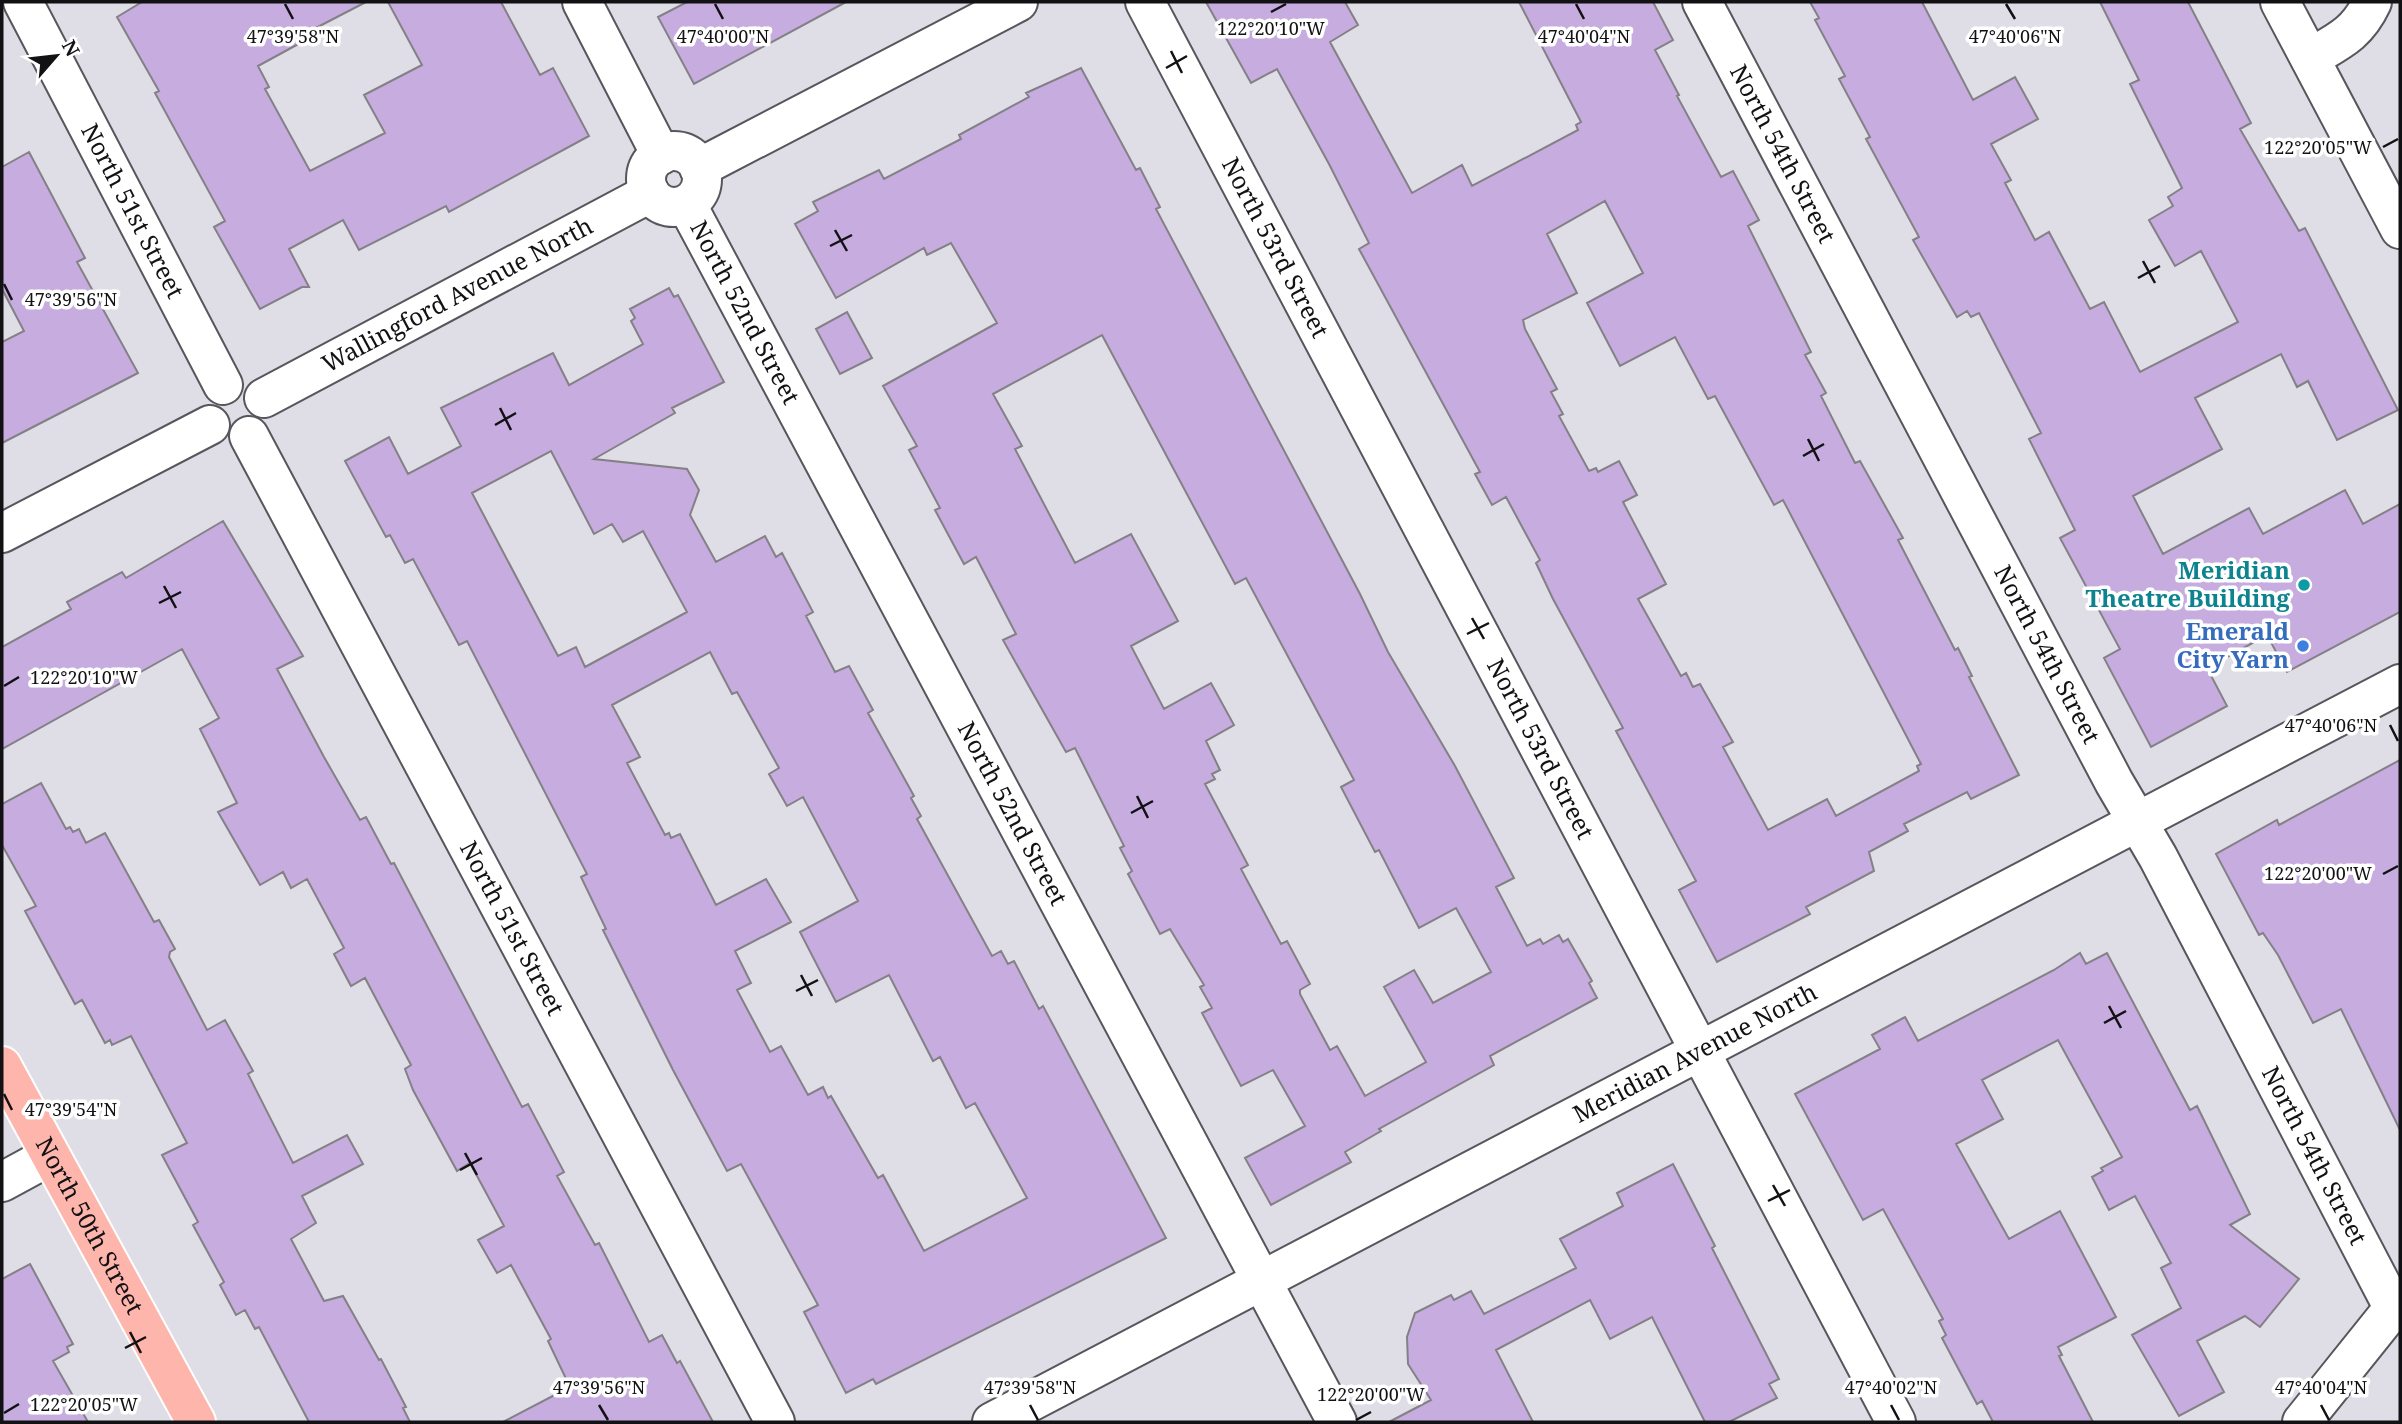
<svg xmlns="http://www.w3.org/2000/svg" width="2402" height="1424" font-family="'Noto Serif',serif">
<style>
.building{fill:#c6acdf;stroke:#838086;stroke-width:2;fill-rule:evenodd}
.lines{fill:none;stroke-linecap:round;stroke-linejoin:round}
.minor-casing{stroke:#57565c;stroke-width:42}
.major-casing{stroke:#fff;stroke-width:42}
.minor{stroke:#fff;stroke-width:38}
.major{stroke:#feb5ac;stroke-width:38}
.ticks{fill:none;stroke:#121114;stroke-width:2.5}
.culture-dot{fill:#0f9aa8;stroke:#fff;stroke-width:2.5}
.shop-dot{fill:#3f7fe0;stroke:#fff;stroke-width:2.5}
.labels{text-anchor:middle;stroke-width:7;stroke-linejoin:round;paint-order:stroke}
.street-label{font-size:24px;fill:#121114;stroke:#fff}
.culture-label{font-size:24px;font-weight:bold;fill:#0d838f;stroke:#fff;text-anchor:end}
.shop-label{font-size:24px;font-weight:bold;fill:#366cbe;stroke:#fff;text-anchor:end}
.ticks-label{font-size:18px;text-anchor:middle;fill:#121114;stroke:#fff;stroke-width:7;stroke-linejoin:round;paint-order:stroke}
</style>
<rect width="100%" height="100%" fill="#dfdde5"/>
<path class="building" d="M142 2H366L310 31 313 36 258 66 269 87 265 89 310 171 385 133 364 95 422 65 388 2H501L540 75 553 68 589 136 449 212 446 206 359 250 343 220 289 249 309 287H302L260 309 214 227 225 221 155 93 159 91 117 17Z
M687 2H846L694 84 658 17Z
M1206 2H1345L1358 25 1330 42 1412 193 1462 165 1472 186 1578 130 1576 125 1581 122 1519 2H1653L1673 40 1655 50 1679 95 1677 96 1721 177 1733 171 1759 220 1748 226 1811 352 1805 355 1826 393 1821 396 1855 463 1860 461 1903 538 1898 540 1955 650 1958 648 1972 676 1969 677 2019 775 1971 799 1967 792 1904 824 1908 831 1869 852 1874 871 1806 907 1810 914 1717 962 1679 890 1696 881 1616 731 1623 728 1553 599 1536 563 1540 560 1506 497 1492 505 1475 474 1480 472 1359 249 1369 243 1329 164 1277 69 1251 83ZM1605 201 1643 273 1587 303 1620 366 1675 337 1708 399 1715 396 1774 505 1783 500 1921 764 1917 766 1919 771 1836 816 1827 799 1768 830 1723 747 1733 742 1700 684 1693 687 1686 673 1681 676 1638 599 1666 584 1623 502 1637 495 1619 461 1598 472 1596 468 1589 471 1559 416 1563 414 1551 392 1557 389 1525 329 1523 320 1577 293 1547 234Z
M1810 2H1922L1973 100 2015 77 2038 119 1991 144 2011 180 2005 183 2035 240 2049 232 2090 309 2104 302 2140 372 2238 322 2201 251 2175 266 2149 220 2173 206 2168 197 2182 188 2130 84 2139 80 2100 2H2188L2251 123 2240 129 2299 231 2305 228 2398 410 2337 440 2308 381 2297 387 2281 354 2195 398 2222 449 2133 496 2163 554 2249 508 2263 534 2345 490 2363 524 2400 504V612L2287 672 2267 635 2207 668 2227 706 2151 747 2104 658 2120 649 2060 538 2075 530 2029 439 2041 433 1979 313 1971 317 1967 311 1957 317 1913 240 1919 237 1866 139 1870 137 1839 79 1845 76 1815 20 1819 18Z
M1081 68 1136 170 1140 168 1160 207 1156 209 1360 594 1388 652 1455 766 1514 878 1496 887 1527 946 1540 939 1543 944 1559 935 1563 942 1568 939 1592 981 1589 983 1597 998 1490 1056 1494 1065 1379 1129 1381 1131 1345 1152 1351 1162 1271 1205 1245 1158 1305 1126 1273 1070 1241 1086 1202 1013 1212 1008 1200 987 1204 985 1170 929 1160 934 1128 874 1132 871 1120 848 1124 846 1075 748 1066 752 1003 640 1016 634 976 557 964 564 935 510 940 508 909 450 917 446 883 386 997 323 951 243 927 255 924 248 836 298 795 224 818 211 813 202 879 170 884 179 961 139 959 135 1029 97 1026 93ZM1102 335 1235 584 1246 578 1354 780 1341 787 1375 852 1379 850 1419 928 1456 908 1491 972 1433 1003 1414 970 1384 987 1426 1062 1365 1096 1337 1046 1330 1050 1300 994V990L1310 984 1287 941 1281 944 1241 869 1248 865 1205 784 1215 779 1212 774 1220 770 1206 741 1234 725 1211 683 1164 709 1131 646 1178 621 1131 534 1075 563 1015 449 1022 446 993 394Z
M29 152 85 258 77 262 138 373 2 443V342L24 331 2 289V167Z
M669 288 674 297 678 295 724 382 672 408 675 413 594 459 687 469 699 490 690 515 716 562 765 536 776 557 782 553 813 612 806 616 835 672 849 666 873 710 868 713 914 796 911 798 921 816 917 819 992 956 1001 951 1008 964 1014 961 1039 1009 1043 1006 1166 1238 876 1384 873 1379 846 1393 804 1312 818 1305 741 1164 727 1171 673 1070 603 930 606 929 581 877 587 874 467 641 459 645 413 559 405 563 390 535 386 537 345 461 389 437 408 474 461 446 441 408 553 353 569 385 643 344 631 321 635 318 630 309ZM551 451 594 534 612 524 623 542 643 531 687 612 585 667 576 647 558 656 472 493ZM710 652 732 694 737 692 779 768 769 774 787 806 803 797 858 901 800 932 836 1002 889 975 933 1061 940 1057 966 1108 975 1103 1027 1198 924 1251 883 1175 878 1178 831 1096 828 1098 823 1087 808 1095 781 1046 770 1052 737 990 751 983 735 951 791 922 766 879 716 905 680 834 671 838 669 833 665 835 627 763 640 757 612 705Z
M847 312 872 358 840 374 816 329Z
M223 521 303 656 277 669 324 757 360 820 366 817 391 864 394 863 522 1107 528 1104 564 1172 557 1176 595 1245 599 1243 649 1342 662 1335 677 1363 680 1361 713 1422H503L570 1387 548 1341 551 1339 511 1265 497 1273 478 1240 504 1226 470 1163 457 1171 413 1090 405 1069 411 1065 365 978 351 986 334 954 344 948 307 879 291 888 283 872 260 885 218 812 237 803 200 729 219 718 182 649 2 749V647L71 609 67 602 122 572 126 578Z
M2400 760V1130L2341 1009 2313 1023 2278 955 2263 933 2259 935 2216 854 2277 820 2279 825Z
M41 783 66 829 70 827 73 832 79 829 86 843 105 833 154 922 159 920 175 949 170 952 169 957 207 1030 225 1020 253 1071 248 1074 293 1163 347 1135 363 1164 302 1196 316 1223 291 1239 324 1301 343 1296 379 1360 381 1359 406 1407 403 1408 410 1422H309L259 1327 255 1329 245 1310 236 1315 220 1285 224 1282 193 1225 198 1222 162 1155 187 1143 131 1036 112 1045 110 1040 105 1043 82 1000 75 1004 25 911 36 906 2 845V804Z
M2080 953 2086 964 2107 953 2190 1110 2197 1106 2250 1214 2230 1225 2299 1279 2260 1327 2245 1316 2197 1341 2224 1392 2179 1416 2132 1335 2181 1308 2161 1268 2171 1263 2135 1196 2109 1210 2092 1177 2103 1171 2101 1168 2122 1157 2058 1040 1982 1080 2003 1119 1956 1144 2009 1239 2060 1211 2116 1317 2058 1347 2062 1355 2059 1356 2093 1422H1993L1982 1401 1977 1404 1942 1338 1946 1335 1939 1321 1943 1319 1883 1209 1863 1220 1795 1094 1880 1049 1872 1035 1905 1017 1918 1041 2054 970Z
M1673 1164 1715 1246 1712 1248 1779 1379 1769 1384 1777 1398 1729 1422H1705L1652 1317 1610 1339 1590 1300 1496 1350 1533 1422H1389L1431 1400 1408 1364 1407 1337 1415 1313 1451 1295 1454 1300 1471 1291 1484 1314 1576 1268 1560 1239 1623 1206 1617 1193Z
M30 1264 73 1344 67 1347 69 1352 53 1361 88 1422H2V1279Z"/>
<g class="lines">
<defs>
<g id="minor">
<path id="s1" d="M23 2 223 385"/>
<path d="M582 2 661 155"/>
<path id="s2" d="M1145 2 1896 1422"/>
<path id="s3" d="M1702 2 2114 782 2158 857 2394 1309"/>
<path d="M2280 2 2400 229"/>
<path d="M2310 58C2339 41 2357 34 2372 2"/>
<circle cx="674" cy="179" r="28"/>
<path d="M699 168 1018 2"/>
<path id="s4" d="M687 205 1337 1422"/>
<path id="s5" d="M264 398 650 193"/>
<path id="s6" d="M249 436 775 1422"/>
<path d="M2 533 210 425"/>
<path d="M2 1182 50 1156"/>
<path id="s7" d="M992 1422 2400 684"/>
<path d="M2302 1422 2400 1300"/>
</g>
<g id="major">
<path id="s8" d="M2 1066 196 1422"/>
</g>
</defs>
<use href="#minor" class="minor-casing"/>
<use href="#major" class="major-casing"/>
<use href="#minor" class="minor"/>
<use href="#major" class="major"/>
</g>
<path class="ticks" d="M285 4 293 19M715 4 723 19M1576 4 1584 19M2006 4 2015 19M1271 12 1286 4M1171 51 1182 73M1166 68 1187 56M2383 147 2398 139M835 230 847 251M830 246 852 235M2143 261 2155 283M2138 278 2160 266M4 284 12 300M500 408 511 430M495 425 516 413M1808 439 1819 461M1803 456 1824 444M164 586 176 608M159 603 181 592M1472 618 1484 639M1467 634 1489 623M4 686 19 677M2390 725 2398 741M1137 796 1148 818M1131 813 1153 801M2383 874 2398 866M801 975 812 996M796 991 818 980M2109 1006 2121 1028M2104 1023 2126 1011M4 1094 12 1110M465 1153 477 1175M460 1170 482 1158M1773 1185 1785 1206M1768 1201 1790 1190M130 1332 141 1353M125 1348 146 1337M599 1405 608 1420M1030 1405 1038 1420M1891 1405 1899 1420M2321 1405 2329 1420M4 1413 19 1404M1356 1420 1371 1412"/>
<circle class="culture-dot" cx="2304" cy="585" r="7"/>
<circle class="shop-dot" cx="2303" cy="646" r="7"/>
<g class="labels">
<g class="street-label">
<text dy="8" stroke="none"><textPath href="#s3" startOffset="172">North 54th Street</textPath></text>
<text dy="8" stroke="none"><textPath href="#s1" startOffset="236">North 51st Street</textPath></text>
<text dy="8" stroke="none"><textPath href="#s2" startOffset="278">North 53rd Street</textPath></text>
<text dy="8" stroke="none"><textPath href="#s5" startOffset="219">Wallingford Avenue North</textPath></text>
<text dy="8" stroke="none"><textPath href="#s4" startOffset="122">North 52nd Street</textPath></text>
<text dy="8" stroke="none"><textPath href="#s3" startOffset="738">North 54th Street</textPath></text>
<text dy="8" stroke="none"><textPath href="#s2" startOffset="845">North 53rd Street</textPath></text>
<text dy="8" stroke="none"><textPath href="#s4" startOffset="690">North 52nd Street</textPath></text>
<text dy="8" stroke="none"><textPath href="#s6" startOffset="558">North 51st Street</textPath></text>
<text dy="8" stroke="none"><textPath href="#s7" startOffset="794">Meridian Avenue North</textPath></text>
<text dy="8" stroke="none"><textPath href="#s3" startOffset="1306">North 54th Street</textPath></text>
<text dy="8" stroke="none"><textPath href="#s8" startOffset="182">North 50th Street</textPath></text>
</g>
<g class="culture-label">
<text x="2290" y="579">Meridian<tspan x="2290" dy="28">Theatre Building</tspan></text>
</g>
<g class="shop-label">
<text x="2289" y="640">Emerald<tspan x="2289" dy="28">City Yarn</tspan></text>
</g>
</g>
<g class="ticks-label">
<text x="1271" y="35">122°20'10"W</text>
<text x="293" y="43">47°39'58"N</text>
<text x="723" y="43">47°40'00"N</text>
<text x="1584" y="43">47°40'04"N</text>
<text x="2015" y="43">47°40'06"N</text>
<text x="2318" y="154">122°20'05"W</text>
<text x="71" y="306">47°39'56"N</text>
<text x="84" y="684">122°20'10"W</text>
<text x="2331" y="732">47°40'06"N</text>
<text x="2318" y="880">122°20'00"W</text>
<text x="71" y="1116">47°39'54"N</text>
<text x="599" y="1394">47°39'56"N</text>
<text x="1030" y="1394">47°39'58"N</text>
<text x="1891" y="1394">47°40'02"N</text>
<text x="2321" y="1394">47°40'04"N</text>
<text x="1371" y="1401">122°20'00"W</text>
<text x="84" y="1411">122°20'05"W</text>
</g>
<rect width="2402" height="1424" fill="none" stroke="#121114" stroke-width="7"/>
<g transform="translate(56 56) rotate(62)" stroke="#ffffff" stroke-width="5" paint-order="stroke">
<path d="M0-5L12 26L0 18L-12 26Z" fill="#121114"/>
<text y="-10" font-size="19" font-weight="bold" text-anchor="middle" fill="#121114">N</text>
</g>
</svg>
